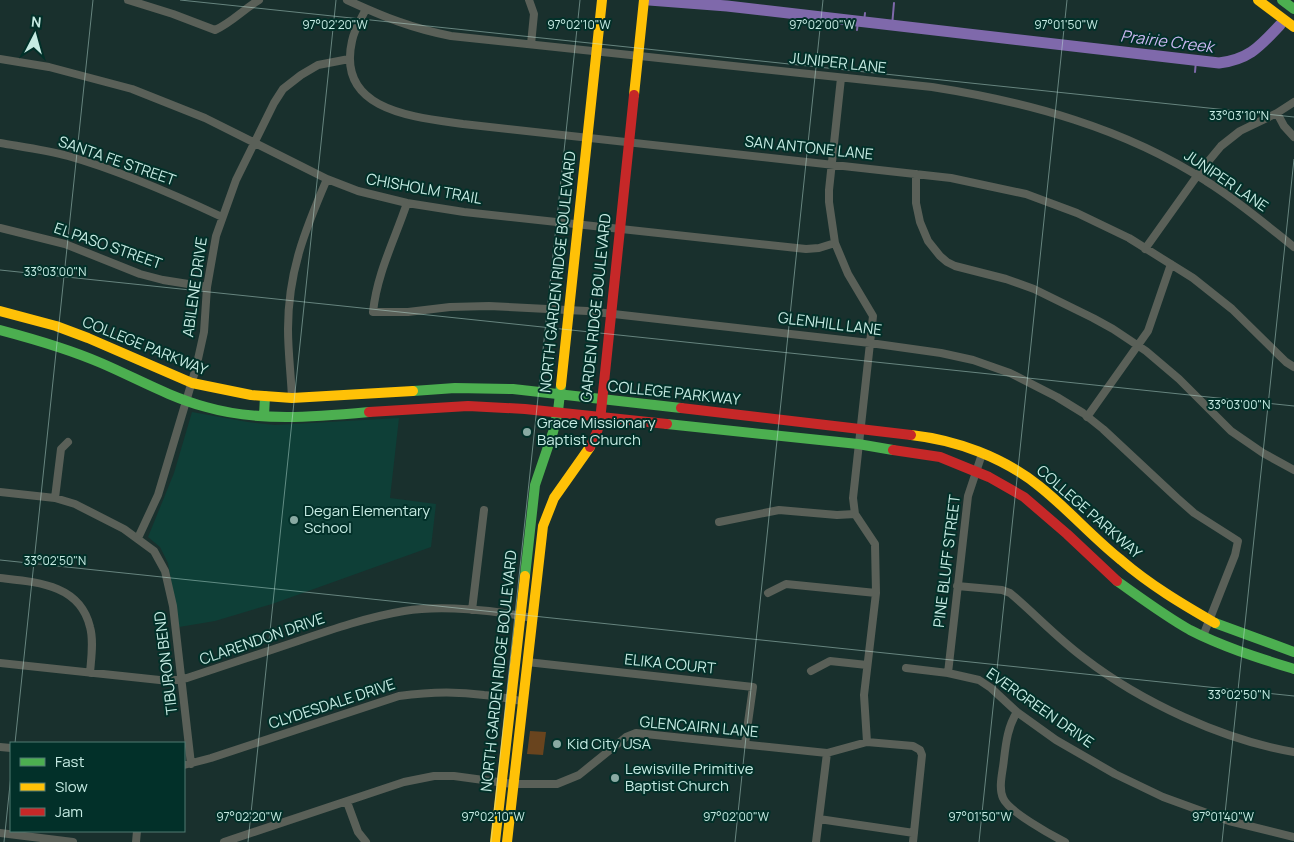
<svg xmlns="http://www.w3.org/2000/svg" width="1294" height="842" font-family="Manrope,sans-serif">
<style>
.built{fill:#0e3f37}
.green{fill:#69441e}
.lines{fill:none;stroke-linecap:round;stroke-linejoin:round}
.stream{stroke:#7f69ab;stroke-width:2}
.river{stroke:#7f69ab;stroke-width:11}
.street{stroke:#5a6058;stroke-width:8}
.fast{stroke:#4caf50;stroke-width:10}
.slow{stroke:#ffc107;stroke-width:10}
.jam{stroke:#c62828;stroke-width:10}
.ticks{fill:none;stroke:#c6ebe3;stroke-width:1;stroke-opacity:0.45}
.poi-dot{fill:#89aaa3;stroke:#023029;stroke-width:2}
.labels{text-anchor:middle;stroke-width:4;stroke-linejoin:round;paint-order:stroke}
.street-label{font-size:15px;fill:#c6ebe3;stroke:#023029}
.poi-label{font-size:15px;fill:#c6ebe3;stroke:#023029;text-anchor:start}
.water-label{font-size:16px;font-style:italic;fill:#ccb8f3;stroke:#023029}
.ticks-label{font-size:12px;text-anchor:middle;fill:#c6ebe3;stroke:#023029;stroke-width:4;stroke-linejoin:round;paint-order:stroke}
</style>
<rect width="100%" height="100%" fill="#19302d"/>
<path class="built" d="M192 412 248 422 275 425 399 418 390 498 436 504 431 547 272 604 215 621 179 627 168 563 160 547 148 537 174 473Z"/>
<path class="green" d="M530 731 546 732 543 755 527 754Z"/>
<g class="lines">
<path class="stream" d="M864 22 865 13
M892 26 894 3
M857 30 858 22
M1195 72 1196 61"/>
<path class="river" d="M649 0 727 6 1219 63C1250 59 1260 46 1280 25"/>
<path class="street" d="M128 0 173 14 215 30C231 23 244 9 259 0
M347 0C384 17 411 28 451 36L932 87C1028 102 1124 128 1206 181 1237 200 1265 224 1294 247
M529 0 534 14 531 44
M366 9C361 19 354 30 352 41 336 111 414 117 463 124L951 178 1026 194 1077 213 1129 238 1193 278 1232 309 1286 362 1294 367
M0 59 49 67 132 89 205 118 327 179 358 191 407 203 464 212 806 249 819 248 835 243
M841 78 829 190V202L835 243 848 274 873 316 853 498 855 514 875 544 876 593 864 695 867 742
M1277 113 1284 126 1294 137
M0 143C23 147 46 150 68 156 121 171 173 194 222 217
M916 174V203L920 222 928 241 940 256 947 262 955 266 1006 279 1034 289 1093 318 1113 329 1146 351 1179 379 1231 431 1263 453 1294 470
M407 203C395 239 377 273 373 312H408L450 307 489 306 587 311 870 343 941 353 973 360 1010 373 1057 397 1083 413 1103 429 1177 498 1194 513 1238 541 1235 555 1203 636
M0 228 65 244 140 274 163 280 207 287
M1145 249 1202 169 1221 146 1240 131 1277 113 1294 102
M292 398C291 375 288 352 288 329 288 272 305 230 327 179
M1087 417 1148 331 1171 264
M0 492 55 498 75 504 124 529 154 551 165 571 173 606 191 764
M55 498 61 449 68 442
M719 522 779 510 837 515 855 514
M138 538 158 495 196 368 204 332 207 287 216 236 236 180 274 103 283 89 301 75 318 65 349 59
M0 578C36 582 80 584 90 627 94 641 91 659 90 673
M957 586 1002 590 1010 593C1035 614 1057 638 1084 658 1141 702 1223 740 1294 752
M768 593 786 584 876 593
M472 610 484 510
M527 662 753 687 745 744
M0 663 169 681 187 678C224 666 261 653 298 641 333 629 368 617 404 611 441 605 495 610 532 618
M906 668 948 673 979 680 991 688 1017 712 1056 740 1115 774 1163 797 1229 821 1294 837
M811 671 830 661 867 665
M948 673 968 496 982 454
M1017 712C1008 726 1006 742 1004 759 1003 771 998 787 1003 798 1008 811 1051 835 1065 842
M0 747 11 748
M184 765 211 758 399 696C427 692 456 691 484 695 497 696 510 699 522 701
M347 802 358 832 366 842
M819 819 914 833
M0 833 73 842
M136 842 137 831
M224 842 404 782 434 776H454L513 784H557L579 775 626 737 636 733 827 753 867 742 913 746 920 750 922 755 913 842
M816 842 827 753"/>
<path class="fast" d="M1282 0 1294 9
M0 330C34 339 69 349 101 363 136 378 169 397 206 407 258 422 315 417 369 412
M413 391 455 388 513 389 681 408
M264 416 265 396
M667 424 858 444 893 450
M525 576 535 485 553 432 558 411 561 385
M1117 581C1141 598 1165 616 1190 630 1223 647 1259 658 1294 669
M1215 623 1294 652"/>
<path class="slow" d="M1258 0 1294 27
M634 95 644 0
M0 311 56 326 88 338 192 383 251 395 292 398 413 391
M561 385 602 0
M911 435C956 440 1003 457 1039 486 1068 509 1092 537 1121 560 1150 585 1182 604 1215 623
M495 842 525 576
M507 842 543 526 554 498 590 447"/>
<path class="jam" d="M681 408 911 435
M369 412 468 406 525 409 667 424
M590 447 597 432 600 421 634 95
M893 450 940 457 989 477 1024 497 1067 534 1117 581"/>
</g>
<path class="ticks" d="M180 0 1294 117M0 270 1294 406M0 560 1294 696M15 743 93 0M4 842 11 775M248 842 336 0M491 842 580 0M735 842 823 0M979 842 1067 0M1222 842 1294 159"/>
<g class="poi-dot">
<circle cx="527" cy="432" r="5"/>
<circle cx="294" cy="520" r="5"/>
<circle cx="557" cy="744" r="5"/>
<circle cx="615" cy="778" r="5"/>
</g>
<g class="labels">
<g class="street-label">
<text transform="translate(838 63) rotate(6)" y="5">JUNIPER LANE</text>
<text transform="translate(809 148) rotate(6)" y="5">SAN ANTONE LANE</text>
<text transform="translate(117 161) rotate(19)" y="5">SANTA FE STREET</text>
<text transform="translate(1226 181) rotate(34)" y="5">JUNIPER LANE</text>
<text transform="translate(424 189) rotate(10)" y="5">CHISHOLM TRAIL</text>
<text transform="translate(108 246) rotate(19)" y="5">EL PASO STREET</text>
<text transform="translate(558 272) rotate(-84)" y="5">NORTH GARDEN RIDGE BOULEVARD</text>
<text transform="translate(195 287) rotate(-82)" y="5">ABILENE DRIVE</text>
<text transform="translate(596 308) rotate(-84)" y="5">GARDEN RIDGE BOULEVARD</text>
<text transform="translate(830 324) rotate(7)" y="5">GLENHILL LANE</text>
<text transform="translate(145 346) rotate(22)" y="5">COLLEGE PARKWAY</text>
<text transform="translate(674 393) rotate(6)" y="5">COLLEGE PARKWAY</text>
<text transform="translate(1089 512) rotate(41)" y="5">COLLEGE PARKWAY</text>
<text transform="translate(947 561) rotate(-83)" y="5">PINE BLUFF STREET</text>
<text transform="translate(262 639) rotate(-19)" y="5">CLARENDON DRIVE</text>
<text transform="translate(166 663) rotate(-97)" y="5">TIBURON BEND</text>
<text transform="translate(670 664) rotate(6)" y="5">ELIKA COURT</text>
<text transform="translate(499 671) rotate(-84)" y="5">NORTH GARDEN RIDGE BOULEVARD</text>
<text transform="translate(332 704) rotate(-18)" y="5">CLYDESDALE DRIVE</text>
<text transform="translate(1040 708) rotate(35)" y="5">EVERGREEN DRIVE</text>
<text transform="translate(699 727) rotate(5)" y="5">GLENCAIRN LANE</text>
</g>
<g class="poi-label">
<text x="537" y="428">Grace Missionary<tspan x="537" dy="17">Baptist Church</tspan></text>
<text x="304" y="516">Degan Elementary<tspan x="304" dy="17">School</tspan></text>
<text x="567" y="749">Kid City USA</text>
<text x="625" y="774">Lewisville Primitive<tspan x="625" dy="17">Baptist Church</tspan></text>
</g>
<g class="water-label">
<text transform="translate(1167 41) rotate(7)" y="6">Prairie Creek</text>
</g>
</g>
<g class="ticks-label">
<text x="335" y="29">97°02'20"W</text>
<text x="579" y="29">97°02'10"W</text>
<text x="822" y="29">97°02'00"W</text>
<text x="1066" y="29">97°01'50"W</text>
<text x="1239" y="120">33°03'10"N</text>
<text x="55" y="276">33°03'00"N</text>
<text x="1239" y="409">33°03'00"N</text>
<text x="55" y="565">33°02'50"N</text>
<text x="1239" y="699">33°02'50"N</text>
<text x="249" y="821">97°02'20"W</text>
<text x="493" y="821">97°02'10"W</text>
<text x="736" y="821">97°02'00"W</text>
<text x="980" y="821">97°01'50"W</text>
<text x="1223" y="821">97°01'40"W</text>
</g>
<rect x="10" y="742" width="175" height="90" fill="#023029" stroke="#507b73"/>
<rect x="20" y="758" width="25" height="8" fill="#4caf50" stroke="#507b73"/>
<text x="55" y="767" font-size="15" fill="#c6ebe3">Fast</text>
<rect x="20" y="783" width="25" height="8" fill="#ffc107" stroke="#507b73"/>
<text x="55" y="792" font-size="15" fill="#c6ebe3">Slow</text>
<rect x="20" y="808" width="25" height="8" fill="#c62828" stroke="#507b73"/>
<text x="55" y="817" font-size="15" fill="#c6ebe3">Jam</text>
<g transform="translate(35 35) rotate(6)" stroke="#023029" stroke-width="4" paint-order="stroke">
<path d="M0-4L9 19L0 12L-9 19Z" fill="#c6ebe3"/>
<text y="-8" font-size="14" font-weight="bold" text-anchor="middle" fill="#c6ebe3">N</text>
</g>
</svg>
